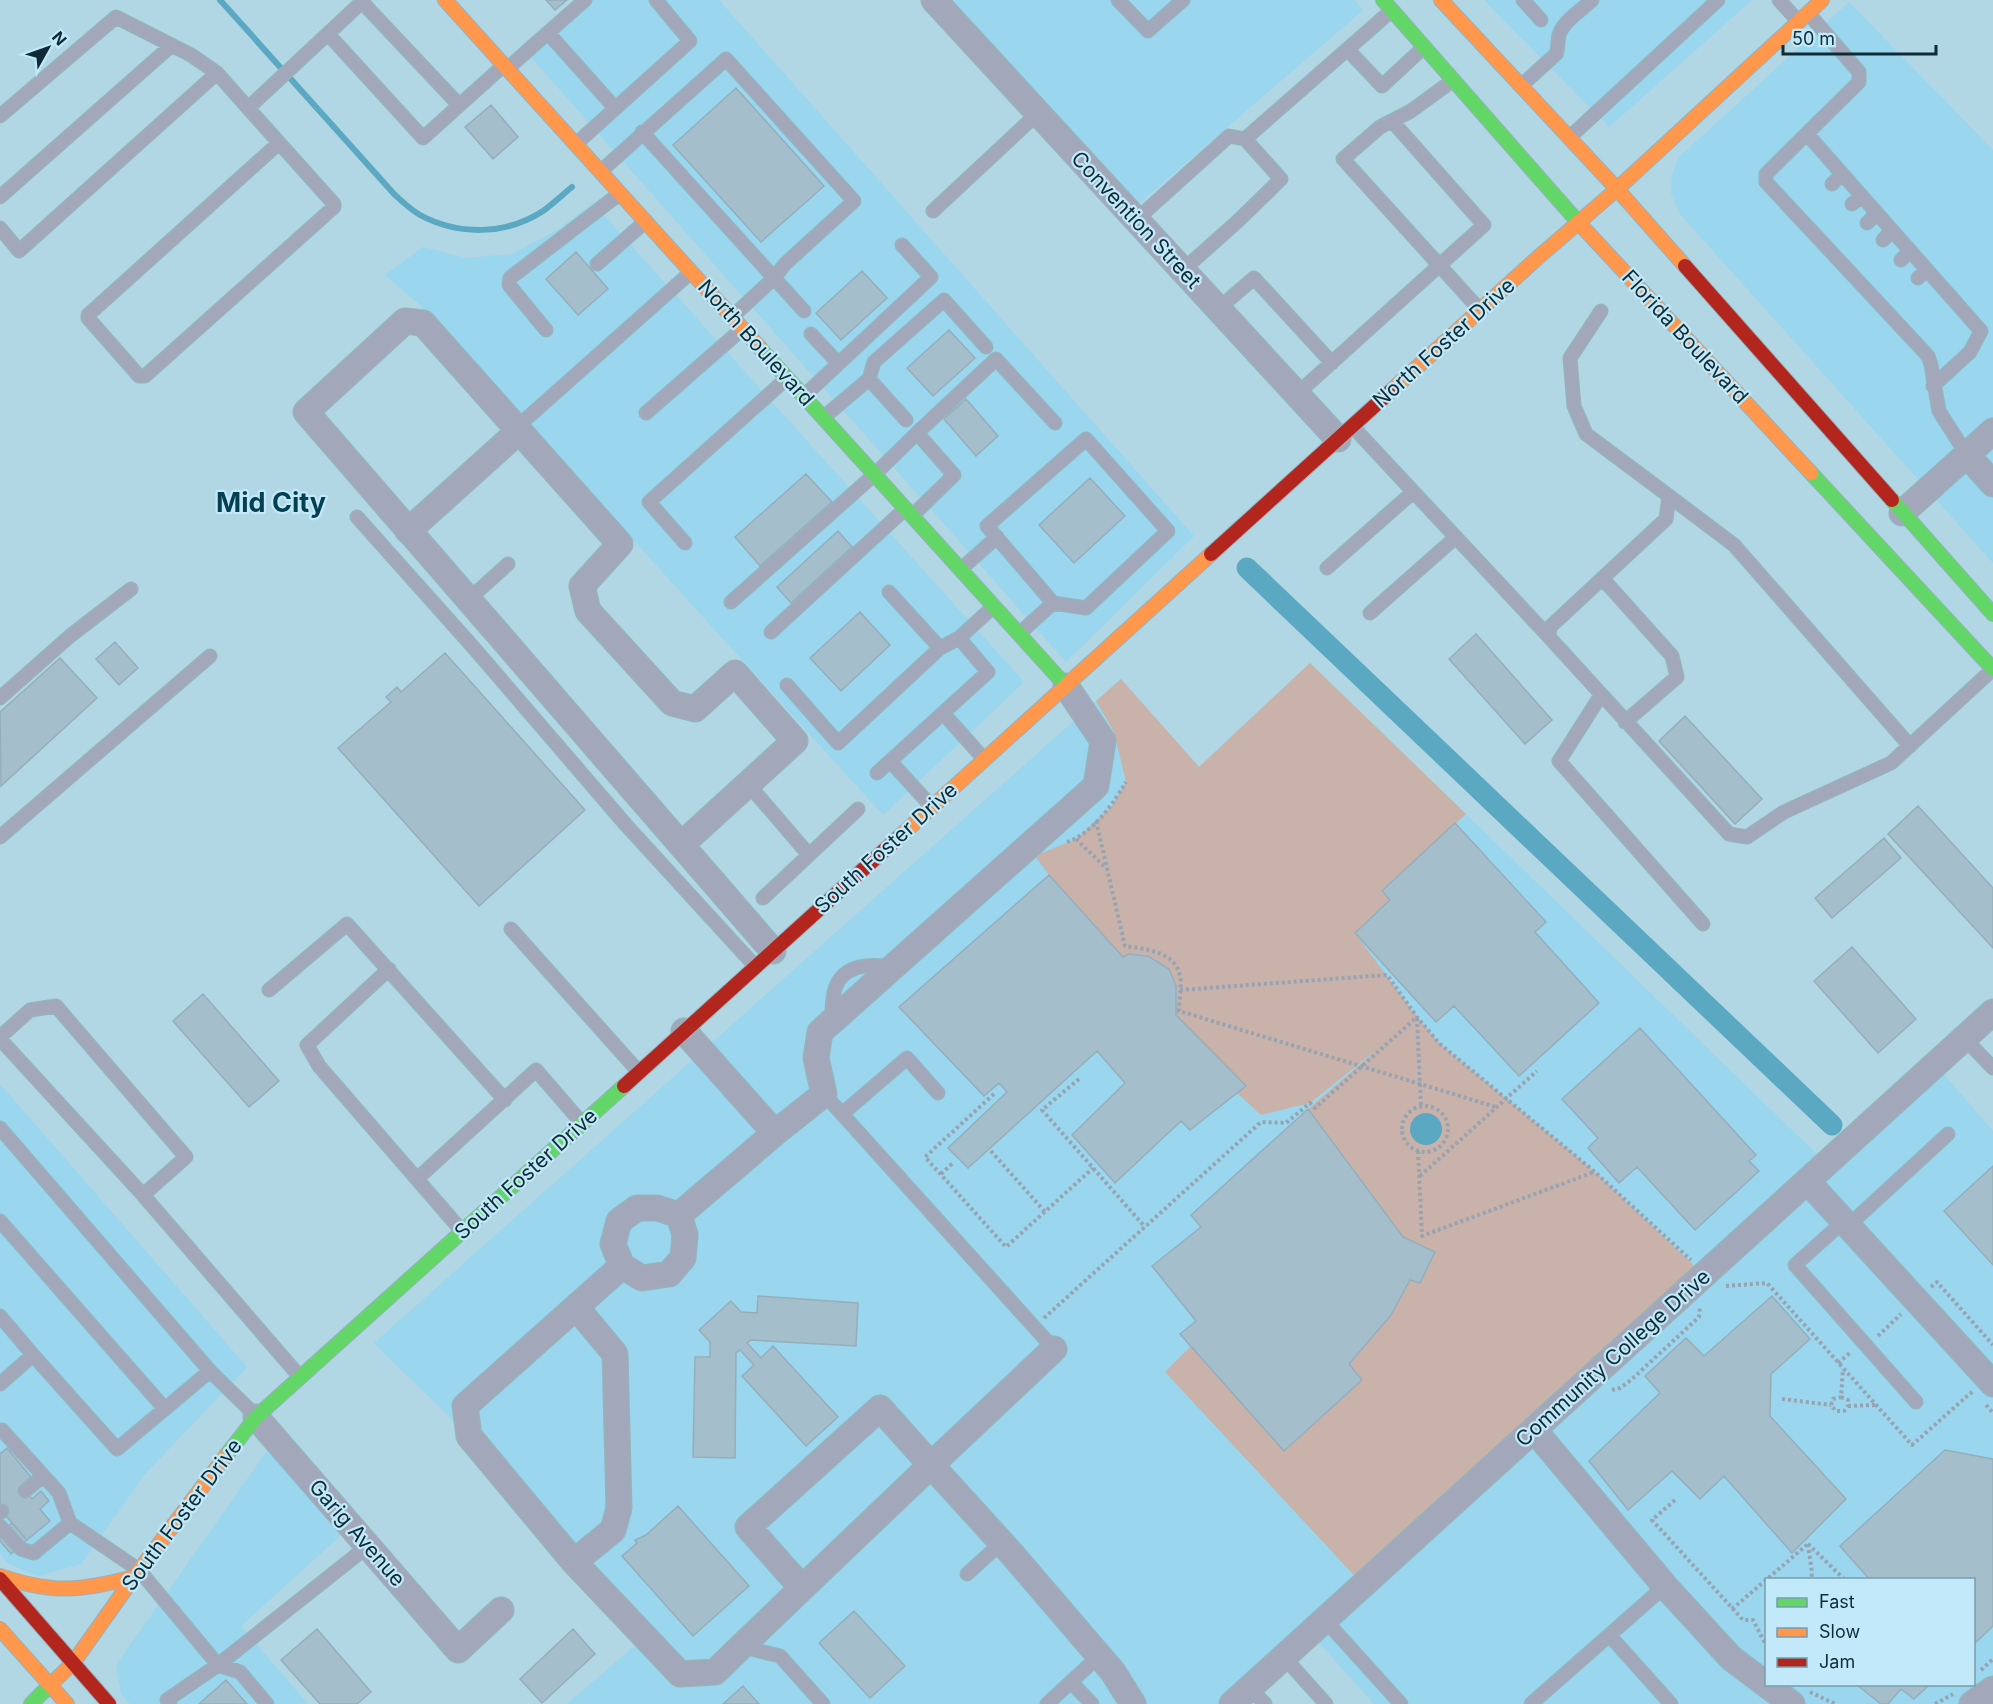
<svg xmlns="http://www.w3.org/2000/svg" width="1993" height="1704" font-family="Inter,sans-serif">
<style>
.built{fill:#9ad6ed;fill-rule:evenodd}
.green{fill:#c8b2a9}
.water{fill:#5aa8c1}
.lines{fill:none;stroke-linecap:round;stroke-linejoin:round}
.stream{stroke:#5aa8c1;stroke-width:6}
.canal{stroke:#5aa8c1;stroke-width:21}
.building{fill:#a4becb;stroke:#94aebc;stroke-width:1.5}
.lane-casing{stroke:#95b2bd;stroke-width:15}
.street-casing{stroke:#95b2bd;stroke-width:27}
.fast-casing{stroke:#95b2bd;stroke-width:16}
.slow-casing{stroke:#95b2bd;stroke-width:16}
.jam-casing{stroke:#95b2bd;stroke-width:16}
.path{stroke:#97a3b2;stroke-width:4;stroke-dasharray:3 3;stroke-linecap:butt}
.lane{stroke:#a2a8ba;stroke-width:12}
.street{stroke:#a2a8ba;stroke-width:24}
.fast{stroke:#63d668;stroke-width:14}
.slow{stroke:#ff974d;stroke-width:14}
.jam{stroke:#b3261e;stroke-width:14}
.labels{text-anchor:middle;stroke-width:4.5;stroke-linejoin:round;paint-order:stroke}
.street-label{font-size:21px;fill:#0f2c36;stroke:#c1e9f9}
.district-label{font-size:27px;font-weight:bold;fill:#044051;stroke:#c1e9f9}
</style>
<rect width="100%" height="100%" fill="#b1d6e4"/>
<path class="built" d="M577 0H719L1194 536 1066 662 521 46Z
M945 0H1355L1363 10 1136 206Z
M1484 0H1752L1609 127Z
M1849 2 1993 150V563L1679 213 1671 193 1672 176 1678 158Z
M593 203 1024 682 883 815 420 305 385 275 423 247 466 258 512 254 559 229Z
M1310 663 1826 1163 1935 1064 1993 1131V1704H1374L1310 1633 1232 1704H567L638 1643 469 1436 374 1343 1121 679 1199 767ZM1766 1580H1974V1684H1766Z
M0 1084 247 1367 145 1474 81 1564 38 1576 7 1563 0 1554Z
M276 1438 351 1526 241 1626 308 1704H130L121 1694 116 1665Z"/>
<path class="green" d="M1310 663 1466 814 1382 891 1390 900 1355 933 1417 1017 1440 1044 1595 1172 1704 1275 1363 1585 1165 1372 1191 1346 1284 1451 1362 1380 1349 1364 1391 1315 1410 1280 1420 1283 1435 1252 1403 1237 1308 1109 1384 1044 1310 1103 1261 1115 1237 1093 1246 1086 1176 1015C1176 1006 1178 994 1176 986 1171 964 1144 947 1123 957L1049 875 1035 856 1076 839 1112 806 1126 782 1114 732 1096 701 1121 679 1199 767Z"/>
<path class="water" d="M1410 1129a16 16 0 1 1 32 0a16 16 0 1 1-32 0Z"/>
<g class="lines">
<path class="stream" d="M220 0 395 195C403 202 411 210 420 215 459 236 506 235 543 211 553 204 562 195 572 187"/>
<path class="canal" d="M1247 568 1832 1125"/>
</g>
<path class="building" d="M546 0H567L555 10Z
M736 88 824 186 761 242 673 145Z
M491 105 518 137 493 159 465 127Z
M576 252 608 289 578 315 546 279Z
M862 271 887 298 841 340 816 313Z
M949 330 975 358 933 396 907 368Z
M966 399 998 436 976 456 944 419Z
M806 474 832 502 760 566 735 537Z
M1090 478 1125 516 1074 563 1039 525Z
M838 531 852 547 791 603 777 587Z
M860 612 890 645 841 691 810 658Z
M1476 634 1552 720 1525 744 1449 659Z
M115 642 138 668 119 685 96 659Z
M445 653 585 810 479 906 338 748 391 702 386 697 397 687 401 692Z
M60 658 97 698 1 786 0 712Z
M1685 716 1762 799 1735 824 1659 741Z
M1918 806 1993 888V948L1888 834Z
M1455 823 1546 922 1535 932 1599 1003 1519 1076 1454 1006 1436 1022 1355 933 1390 900 1382 891Z
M1884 838 1901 858 1832 918 1815 898Z
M1049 875 1123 957 1129 954 1148 956 1169 969 1176 986V1015L1246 1086 1190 1130 1181 1121 1115 1183 1072 1135 1125 1083 1097 1051 968 1168 948 1148 1007 1092 999 1083 984 1096 899 1007Z
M1852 947 1916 1019 1878 1053 1814 981Z
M203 994 279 1081 249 1107 173 1021Z
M1640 1028 1756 1155 1749 1161 1759 1171 1695 1230 1637 1167 1619 1183 1588 1148 1598 1138 1562 1099Z
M1308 1109 1403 1237 1435 1252 1420 1283 1410 1280 1391 1315 1349 1364 1362 1380 1284 1451 1180 1334 1196 1321 1152 1266 1201 1227 1191 1215Z
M1993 1166V1265L1944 1211Z
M758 1296 858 1303 856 1346 751 1340 747 1343 761 1358 773 1346 838 1417 806 1446 742 1376 754 1365 740 1350 736 1353 735 1458 693 1457 695 1357H710V1342L699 1330 731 1301 741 1312 757 1313Z
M1772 1296 1810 1339 1771 1374 1770 1416 1846 1499 1792 1553 1724 1476 1700 1499 1672 1471 1628 1510 1589 1461 1660 1393 1645 1376 1686 1338 1704 1356Z
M7 1448 31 1477 21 1486 32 1499 41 1491 49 1501 40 1509 50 1521 27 1540 0 1509V1454Z
M1945 1450 1993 1459V1626L1974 1644V1580H1870L1840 1546Z
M678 1506 749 1586 693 1636 622 1556 637 1543 635 1540 646 1535Z
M12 1523 27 1540 11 1554 0 1541V1533Z
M854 1611 905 1666 870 1698 819 1643Z
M317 1629 371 1692 357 1704H320L281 1660Z
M573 1629 595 1654 542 1703 520 1679Z
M226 1680 247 1704H199Z
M1856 1684H1930L1914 1699 1901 1689 1888 1704H1881Z
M743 1686 759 1704H723Z"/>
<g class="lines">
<defs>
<path id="lane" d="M1118 0 1148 31 1183 0
M1523 0 1541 20
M1779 0 1798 21
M362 2 459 105
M1809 14 1859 72V82L1766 174V182L1928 356 1931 365 1939 411 1967 455
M548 33 615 108
M328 34 423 138 503 66
M1348 50 1382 86 1424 47
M507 69 585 0
M1452 81 1411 111 1380 127 1343 159 1479 309
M1522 85 1556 54C1559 47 1557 42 1559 35 1563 21 1582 10 1592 0
M248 108 334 204V207L145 376H139L88 318V315L279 143
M0 116 116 17 191 55 217 73 248 108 364 0
M642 132 804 311
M1807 134 1981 331 1970 352 1933 386
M1571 136 1718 0
M577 143 690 41 656 0
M601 171 726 59 854 201 785 264 775 277 733 316
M1832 184 1842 174
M0 197 172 45
M1852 204 1862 196
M933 211 1038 113
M1136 220 1229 136 1245 139
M1867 223 1877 213
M0 228 19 251 217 73
M1883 240 1892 230
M1901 260 1910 251
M597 264 646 221
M1183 270 1239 220 1281 179 1245 139 1391 11
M1918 278 1927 270
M1218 309 1254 278 1332 363
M1601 311 1570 358 1574 406 1586 434 1669 496 1666 519 1550 627 1549 637 1729 834 1747 837 1784 812 1891 763 1992 670
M546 330 509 285 510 278 619 194
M811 334 838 363
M869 379 874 362 944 300 986 347
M1297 394 1484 225 1392 121
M805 395 931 277 902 245
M646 413 742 329
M824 417 869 379 906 420
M1353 427 1549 637
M516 428 690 273
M917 433 996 359 1055 423
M1669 496 1734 545 1910 746
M357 517 473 647 626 825 755 966
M685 543 649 502 786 379
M962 568 997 537
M1327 568 1413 492
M1602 578 1672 656 1677 677 1625 722
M889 592 940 648 959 638
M468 600 508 564
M731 602 875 474 917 433 954 475 913 515
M1370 613 1456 537
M771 632 905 509
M1020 633 1053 603 1086 608 1168 531 1086 439 987 526 1053 603
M787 685 838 743 940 648
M1601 695 1559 761 1703 924
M0 698 70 636 131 589
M943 713 984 759
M890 761 932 807
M877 773 988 672 959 638 993 607
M748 784 809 855
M0 837 210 656
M763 898 858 809
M511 929 638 1071
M389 969 307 1045 319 1066 461 1230
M269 990 347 924 505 1100
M833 1021C828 976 848 960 892 967
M0 1037 30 1010 56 1006 186 1157 143 1195
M1964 1038 1993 1068
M0 1039 143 1195 300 1377
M824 1094 1054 1349
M842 1114 907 1058 938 1093
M0 1128 210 1371 256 1416
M418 1178 536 1070 581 1122
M0 1221 165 1409
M1844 1221 1795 1265 1916 1402
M1848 1226 1948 1134
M0 1316 33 1355
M0 1384 33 1355 117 1449 210 1371
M0 1432 2 1430 59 1493 70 1523 139 1570 218 1665 368 1546
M25 1491 43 1476
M0 1513 2 1511
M0 1526 21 1549 34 1553 70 1523
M967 1574 1001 1543
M1325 1620 1401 1704
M1610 1636 1671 1704
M746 1642 755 1650 780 1656 823 1704
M1284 1657 1326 1704
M1071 1682 1092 1704
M1250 1688 1265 1704
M170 1704 167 1700 218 1665 240 1672 267 1704
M1047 1704 1099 1656
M1531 1704 1665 1586"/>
<path id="street" d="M934 0 1338 439
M1967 455 1993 484
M1902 513 1993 431
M408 531 519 431
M681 845 795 741 735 673 695 709 672 703 588 611 582 586 620 544 423 323 405 321 306 412C462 592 617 771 773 951
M684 1031 775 1133
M1807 1181 1993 1384
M637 1208H657L679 1215 685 1235 683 1258 669 1274 642 1278 622 1266 613 1244 619 1221Z
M679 1215 775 1133 824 1094 816 1058 820 1032 1096 786 1103 741 1066 686
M622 1266 465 1406 469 1436 574 1562 680 1674 715 1672C787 1602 859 1534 931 1465L880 1408 748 1527 802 1588
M1054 1349 931 1465 1011 1553 1113 1672 1133 1704
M256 1417 458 1650 501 1610
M1534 1430 1665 1586 1731 1658 1792 1704
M574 1562 613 1530 619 1508 615 1354 576 1307
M1232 1704 1993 1012
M1972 1704 1993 1689"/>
<path id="fast" d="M1383 0 1578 222
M760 348 1066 686
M1811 473 1993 669
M1892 500 1993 614
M225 1457 256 1417 624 1086
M31 1704 50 1685"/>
<path id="slow" d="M445 0 760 348
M1441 0 1617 189 1822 0
M1578 222 1811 473
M1392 390 1534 261 1617 189 1685 266
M899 837 1211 554
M0 1576C53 1594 81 1591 134 1577
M0 1629 67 1704
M50 1685 73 1663 134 1577 225 1457"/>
<path id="jam" d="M1685 266 1892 500
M1211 554 1392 390
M624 1086 899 837
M0 1579 109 1704"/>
</defs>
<use href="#lane" class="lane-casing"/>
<use href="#street" class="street-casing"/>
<use href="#fast" class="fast-casing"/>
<use href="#slow" class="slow-casing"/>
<use href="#jam" class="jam-casing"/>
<path class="path" d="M1096 821 1125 946C1145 949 1175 951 1180 976 1182 987 1179 1000 1179 1011L1496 1107
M1076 839 1105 867
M1067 842C1092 834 1113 804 1126 782
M1180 990 1387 975 1417 1017 1440 1044 1595 1172 1691 1260
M1417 1018 1421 1107
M1079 1079 1042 1110 1145 1227
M994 1094 925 1157 1006 1247 1093 1168
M1402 1129a23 23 0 1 1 46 0a23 23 0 1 1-46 0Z
M991 1151 1045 1212
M1418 1151 1422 1236 1594 1172
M941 1174 954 1162
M1420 1176 1537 1071
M1726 1286 1767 1283 1912 1445 1973 1391
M1931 1287 1937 1282 1993 1345
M1044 1318 1261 1122 1286 1123 1310 1103 1315 1108 1417 1017
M1878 1336 1901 1314
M1838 1363 1851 1352
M1612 1390 1620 1388 1631 1380 1699 1317 1700 1307
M1841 1397 1848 1400V1406L1844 1411H1836L1831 1405 1833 1399 1841 1397 1843 1369
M1782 1399 1831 1405
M1986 1405 1993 1413
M1848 1406 1876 1405
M1675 1500 1652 1520 1743 1620H1753L1766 1645
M1808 1544 1845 1580
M1808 1544 1812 1573 1811 1580
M1732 1609 1808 1544
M1981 1670 1993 1659
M1810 1692 1835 1704
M1935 1704 1953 1694"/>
<use href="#lane" class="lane"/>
<use href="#street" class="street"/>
<use href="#fast" class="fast"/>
<use href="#slow" class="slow"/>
<use href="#jam" class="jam"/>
</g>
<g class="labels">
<g class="street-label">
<text transform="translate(1136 220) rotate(47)" y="7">Convention Street</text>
<text transform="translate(1685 337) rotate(47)" y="7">Florida Boulevard</text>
<text transform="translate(756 343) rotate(48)" y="7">North Boulevard</text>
<text transform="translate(1444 343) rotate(-42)" y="7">North Foster Drive</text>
<text transform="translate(886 848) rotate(-42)" y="7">South Foster Drive</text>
<text transform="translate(526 1174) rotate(-42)" y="7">South Foster Drive</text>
<text transform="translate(1613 1358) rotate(-42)" y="7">Community College Drive</text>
<text transform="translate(182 1515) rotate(-53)" y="7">South Foster Drive</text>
<text transform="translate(357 1533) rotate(49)" y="7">Garig Avenue</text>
</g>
<g class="district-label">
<text x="271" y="512">Mid City</text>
</g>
</g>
<rect x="1765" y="1578" width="210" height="108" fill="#c1e9f9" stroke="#7a9dab" stroke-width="1.5"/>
<rect x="1777" y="1598" width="30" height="9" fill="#63d668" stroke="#7a9dab" stroke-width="1.5"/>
<text x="1819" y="1608" font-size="18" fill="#0f2c36">Fast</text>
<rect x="1777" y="1628" width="30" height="9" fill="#ff974d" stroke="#7a9dab" stroke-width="1.5"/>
<text x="1819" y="1638" font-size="18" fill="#0f2c36">Slow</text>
<rect x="1777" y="1658" width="30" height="9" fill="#b3261e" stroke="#7a9dab" stroke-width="1.5"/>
<text x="1819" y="1668" font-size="18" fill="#0f2c36">Jam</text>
<g transform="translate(48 48) rotate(50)" stroke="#c1e9f9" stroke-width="4.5" paint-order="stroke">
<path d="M0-4.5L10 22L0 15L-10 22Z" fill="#0f2c36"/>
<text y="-9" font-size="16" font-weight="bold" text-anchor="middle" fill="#0f2c36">N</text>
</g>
<path d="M1783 45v9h153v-9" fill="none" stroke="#0f2c36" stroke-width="3"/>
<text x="1792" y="45" font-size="18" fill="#0f2c36" stroke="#c1e9f9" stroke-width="4.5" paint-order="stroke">50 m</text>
</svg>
